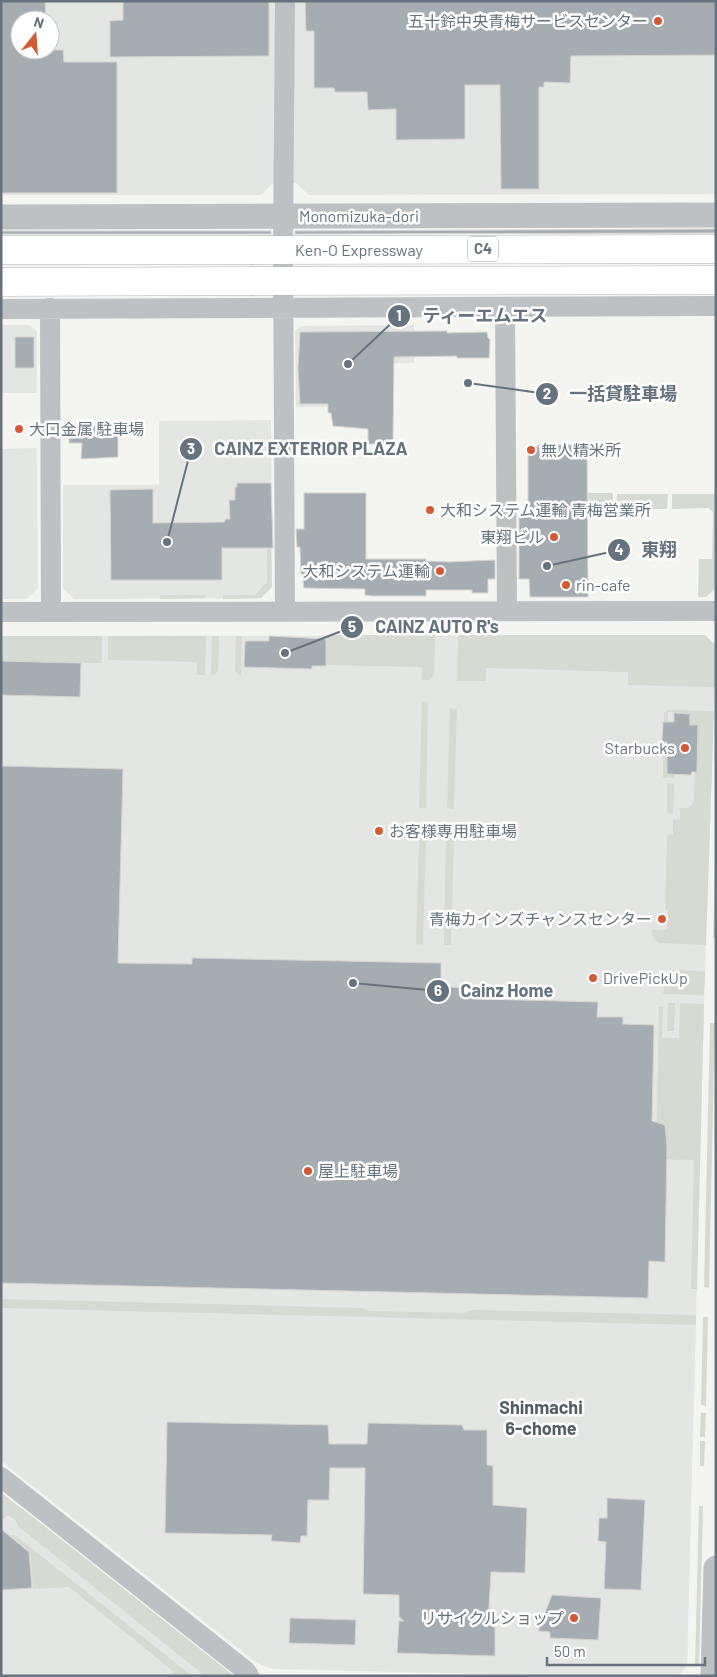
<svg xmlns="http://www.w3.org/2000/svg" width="717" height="1677" font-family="Barlow,'Noto Sans JP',sans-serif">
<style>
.built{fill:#e4e6e4;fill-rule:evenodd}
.green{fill:#d5dad2}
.building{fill:#a6adb2;stroke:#d5d5d3}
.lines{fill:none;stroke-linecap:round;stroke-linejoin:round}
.motorway-casing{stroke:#b2b5b8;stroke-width:29}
.minor{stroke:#bdc1c4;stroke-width:20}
.tertiary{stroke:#bdc1c4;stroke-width:25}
.motorway{stroke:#fff;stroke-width:28}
.motorway-bridge-casing{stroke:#b2b5b8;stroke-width:29;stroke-linecap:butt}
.motorway-bridge{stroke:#fff;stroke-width:28}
.poi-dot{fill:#d15b34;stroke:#fff;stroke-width:2}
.labels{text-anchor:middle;stroke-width:5;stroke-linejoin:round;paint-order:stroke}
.shield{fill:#fff;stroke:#949da5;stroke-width:1}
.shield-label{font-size:15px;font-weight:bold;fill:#66737f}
.poi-label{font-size:16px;fill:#66737f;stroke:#fff;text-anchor:start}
.street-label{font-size:16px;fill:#66737f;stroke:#fff}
.neighbourhood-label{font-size:18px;font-weight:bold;fill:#535d65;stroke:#fff}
.leader{fill:none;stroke:#66737f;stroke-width:2}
.callout-dot{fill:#66737f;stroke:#fff;stroke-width:2}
.mark-label{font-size:15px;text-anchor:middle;font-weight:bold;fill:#fff}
.callout-label{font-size:18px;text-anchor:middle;font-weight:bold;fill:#66737f;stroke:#fff;stroke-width:5;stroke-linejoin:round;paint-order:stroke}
</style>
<rect width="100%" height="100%" fill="#f4f4f1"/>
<path class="built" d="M1 1H716V194L309 195 296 183 272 184 261 195H1ZM20 20H50V50H20Z
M1 325H30L37 332V393H1Z
M414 325V363L367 364V407H296L295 331 301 326Z
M271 420 272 587 261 598 74 599 63 588V485H159V421Z
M37 448 38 588 27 599H1V449Z
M705 635 716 646 705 969 687 1667 678 1676H573L272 1669 257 1663 1 1461V636Z
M1 1493 34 1518 234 1676H1Z"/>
<path class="green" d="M588 493H613V509H589Z
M617 494H668L667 509H617Z
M672 494H716V588L706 597H698L699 559H712L713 512 708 508 672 509Z
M271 548 272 587 261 598 223 599V595H255L267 582V549Z
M160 595H205V598L160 599Z
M326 635H435L434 675 429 680H422V667L326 665Z
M458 635H705L716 646 715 687 628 685V672L486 668V681H457Z
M1 636H102V663L1 661Z
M108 636H206L205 675H197V662L108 660Z
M212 636H219L218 670 216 674 211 675Z
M236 636H242L241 676 238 675 235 671Z
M422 701 428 702 426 808H419Z
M450 708 457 709 454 809 447 808Z
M668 710 714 711 706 945 660 943C654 941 652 937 652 930H667L668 910 665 909 667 835 673 834V819H680V808H688L694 802 696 727H691L690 713 668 712V722H664V713Z
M663 742H669L675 765 674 778H663Z
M667 783 674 784 673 814 667 813Z
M716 833V938H713Z
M419 835 426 836 423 945 416 944Z
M446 836H454L451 945H444Z
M673 970 705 971 704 995 663 994 665 974Z
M668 1003H675L674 1031H667Z
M680 1003 704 1004 697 1289H691L694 1160 656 1159 659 1007H663L662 1038H679Z
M710 1023H715L709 1288 704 1287Z
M1 1299 362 1308 370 1311 464 1313 473 1310 696 1315V1325L1 1308Z
M703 1317H708L706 1406 701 1405Z
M701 1413H706L705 1437H700Z
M700 1441H705L704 1466H700Z
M1 1493 34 1518 234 1676H205L18 1526 16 1521 8 1515 1 1521Z
M699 1506H703L699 1666H695Z
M10 1535H15L192 1676H174L173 1671 69 1587 33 1589 30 1552Z"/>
<path class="building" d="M1 1H45L46 20H20V50H63L64 62H117V193H1Z
M123 1H269V56L110 57V21L123 20Z
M305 1H716V55L571 56 570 83 544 82V87H539V189H501L500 85H465V139L396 140V109L368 110 367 92H335L334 88H314V31H306Z
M716 229V233L295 234V231Z
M1 231H271V234H1Z
M447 331V333L487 332 488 338 490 339 489 358H457V356L394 357 393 441H390V443H387V444H368V429L333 426 331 413H328V404H300L298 369 300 332Z
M15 337H34V368H15Z
M69 426H118V457L81 459 82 443H69Z
M538 445H587L588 597H530L529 579H519V512H528V447H538Z
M237 483H271L273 548H222V580H111L110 490 153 489V523L225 522V519H230L229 500H235V487H237Z
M304 493H366V559H426V561L448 562 495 560V579H488V593H472V590H426V596H373L365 595V589L304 588 302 574H301L300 547H297L296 529H304Z
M269 636 326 639V666H312V669L244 667 245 641H269Z
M1 661 81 663 80 697 1 695Z
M674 713 690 714V725H698L697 772H692L691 775 667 774V742H662L663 722H674Z
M1 766 123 769 118 963 192 964V958L441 963V987L483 988V999L598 1002 597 1017H623V1024L654 1025 652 1121 665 1125 667 1146 665 1262 649 1261 648 1298 1 1283Z
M167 1422 328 1425 329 1444H367L368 1423 462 1425 464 1430H487V1465L493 1466V1505L527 1508 525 1573 491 1572 488 1625H495V1656L397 1653 399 1621H404L399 1617V1595L363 1594 365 1468H330L329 1500H308L307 1536H301L300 1543 271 1541 272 1535 165 1533Z
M607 1498 645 1500 641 1590 604 1589 606 1542 598 1541 599 1518H607Z
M1 1529 29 1552 32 1588 1 1590Z
M552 1595 601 1598 598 1640 550 1638V1632L538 1631Z
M290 1618 356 1620 355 1645 289 1643Z"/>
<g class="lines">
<defs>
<path id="motorway" d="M1 250H251
M1 282 251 281"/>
</defs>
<use href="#motorway" class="motorway-casing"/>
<path class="minor" d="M505 307 507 611
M50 308 51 611
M1 309 716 306
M1 612 716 611
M285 612 283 248 285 1
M1 1477 246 1671 249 1676"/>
<path class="tertiary" d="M1 217 716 215
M713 1676 716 1568"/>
<use href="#motorway" class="motorway"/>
<defs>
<path id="motorway-bridge" d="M251 250 716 249
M251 281 716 280"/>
</defs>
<use href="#motorway-bridge" class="motorway-bridge-casing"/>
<use href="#motorway-bridge" class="motorway-bridge"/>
</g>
<g class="poi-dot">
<circle cx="658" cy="21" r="5"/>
<circle cx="19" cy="429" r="5"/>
<circle cx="531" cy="450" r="5"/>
<circle cx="430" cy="510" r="5"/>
<circle cx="554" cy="537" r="5"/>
<circle cx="440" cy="571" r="5"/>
<circle cx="566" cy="585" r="5"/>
<circle cx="685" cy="748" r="5"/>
<circle cx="379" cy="831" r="5"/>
<circle cx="662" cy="919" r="5"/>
<circle cx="593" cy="978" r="5"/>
<circle cx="308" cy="1171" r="5"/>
<circle cx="574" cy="1618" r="5"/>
</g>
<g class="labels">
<rect class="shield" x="468" y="236.5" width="30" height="25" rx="4"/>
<g class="shield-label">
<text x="483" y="254">C4</text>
</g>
<g class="poi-label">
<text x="648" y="27" text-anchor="end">五十鈴中央青梅サービスセンター</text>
<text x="29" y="435">大口金属 駐車場</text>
<text x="541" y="456">無人精米所</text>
<text x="440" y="516">大和システム運輸 青梅営業所</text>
<text x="544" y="543" text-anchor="end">東翔ビル</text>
<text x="430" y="577" text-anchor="end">大和システム運輸</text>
<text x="576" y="591">rin-cafe</text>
<text x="675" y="754" text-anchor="end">Starbucks</text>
<text x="389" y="837">お客様専用駐車場</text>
<text x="652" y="925" text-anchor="end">青梅カインズチャンスセンター</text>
<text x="603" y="984">DrivePickUp</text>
<text x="318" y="1177">屋上駐車場</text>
<text x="564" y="1624" text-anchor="end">リサイクルショップ</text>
</g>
<g class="street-label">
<text x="359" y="222">Monomizuka-dori</text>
<text x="359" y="256">Ken-O Expressway</text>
</g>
<g class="neighbourhood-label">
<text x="541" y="1414">Shinmachi<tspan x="541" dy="21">6-chome</tspan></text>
</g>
</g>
<path class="leader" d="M348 364L399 316M468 383L547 394M167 542L191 449M547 566L619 550M285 653L352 627M353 983L438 991"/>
<g class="callout-dot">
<circle cx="348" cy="364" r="5"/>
<circle cx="468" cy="383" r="5"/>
<circle cx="167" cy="542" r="5"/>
<circle cx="547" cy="566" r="5"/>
<circle cx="285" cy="653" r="5"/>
<circle cx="353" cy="983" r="5"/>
<circle cx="399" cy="316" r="12"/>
<circle cx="547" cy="394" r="12"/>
<circle cx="191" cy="449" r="12"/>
<circle cx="619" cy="550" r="12"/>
<circle cx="352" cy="627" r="12"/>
<circle cx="438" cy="991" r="12"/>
</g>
<g class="mark-label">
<text x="399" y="321">1</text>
<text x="547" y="399">2</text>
<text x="191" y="454">3</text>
<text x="619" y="555">4</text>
<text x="352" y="632">5</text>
<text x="438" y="996">6</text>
</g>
<g class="callout-label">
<text x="485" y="322">ティーエムエス</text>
<text x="623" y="400">一括貸駐車場</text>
<text x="311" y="455">CAINZ EXTERIOR PLAZA</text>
<text x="659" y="556">東翔</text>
<text x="437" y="633">CAINZ AUTO R's</text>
<text x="507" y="997">Cainz Home</text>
</g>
<rect width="717" height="1677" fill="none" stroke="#66737f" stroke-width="5"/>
<g transform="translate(35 35) rotate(17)"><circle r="24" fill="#ffffff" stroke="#c2c7cc"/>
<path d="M0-4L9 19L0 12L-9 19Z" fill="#d15b34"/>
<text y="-8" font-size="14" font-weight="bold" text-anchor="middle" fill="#66737f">N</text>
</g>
<path d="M547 1657v8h158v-8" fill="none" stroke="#66737f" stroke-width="2.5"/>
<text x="554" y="1657" font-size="15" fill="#66737f" stroke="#ffffff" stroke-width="4" paint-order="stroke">50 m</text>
</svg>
